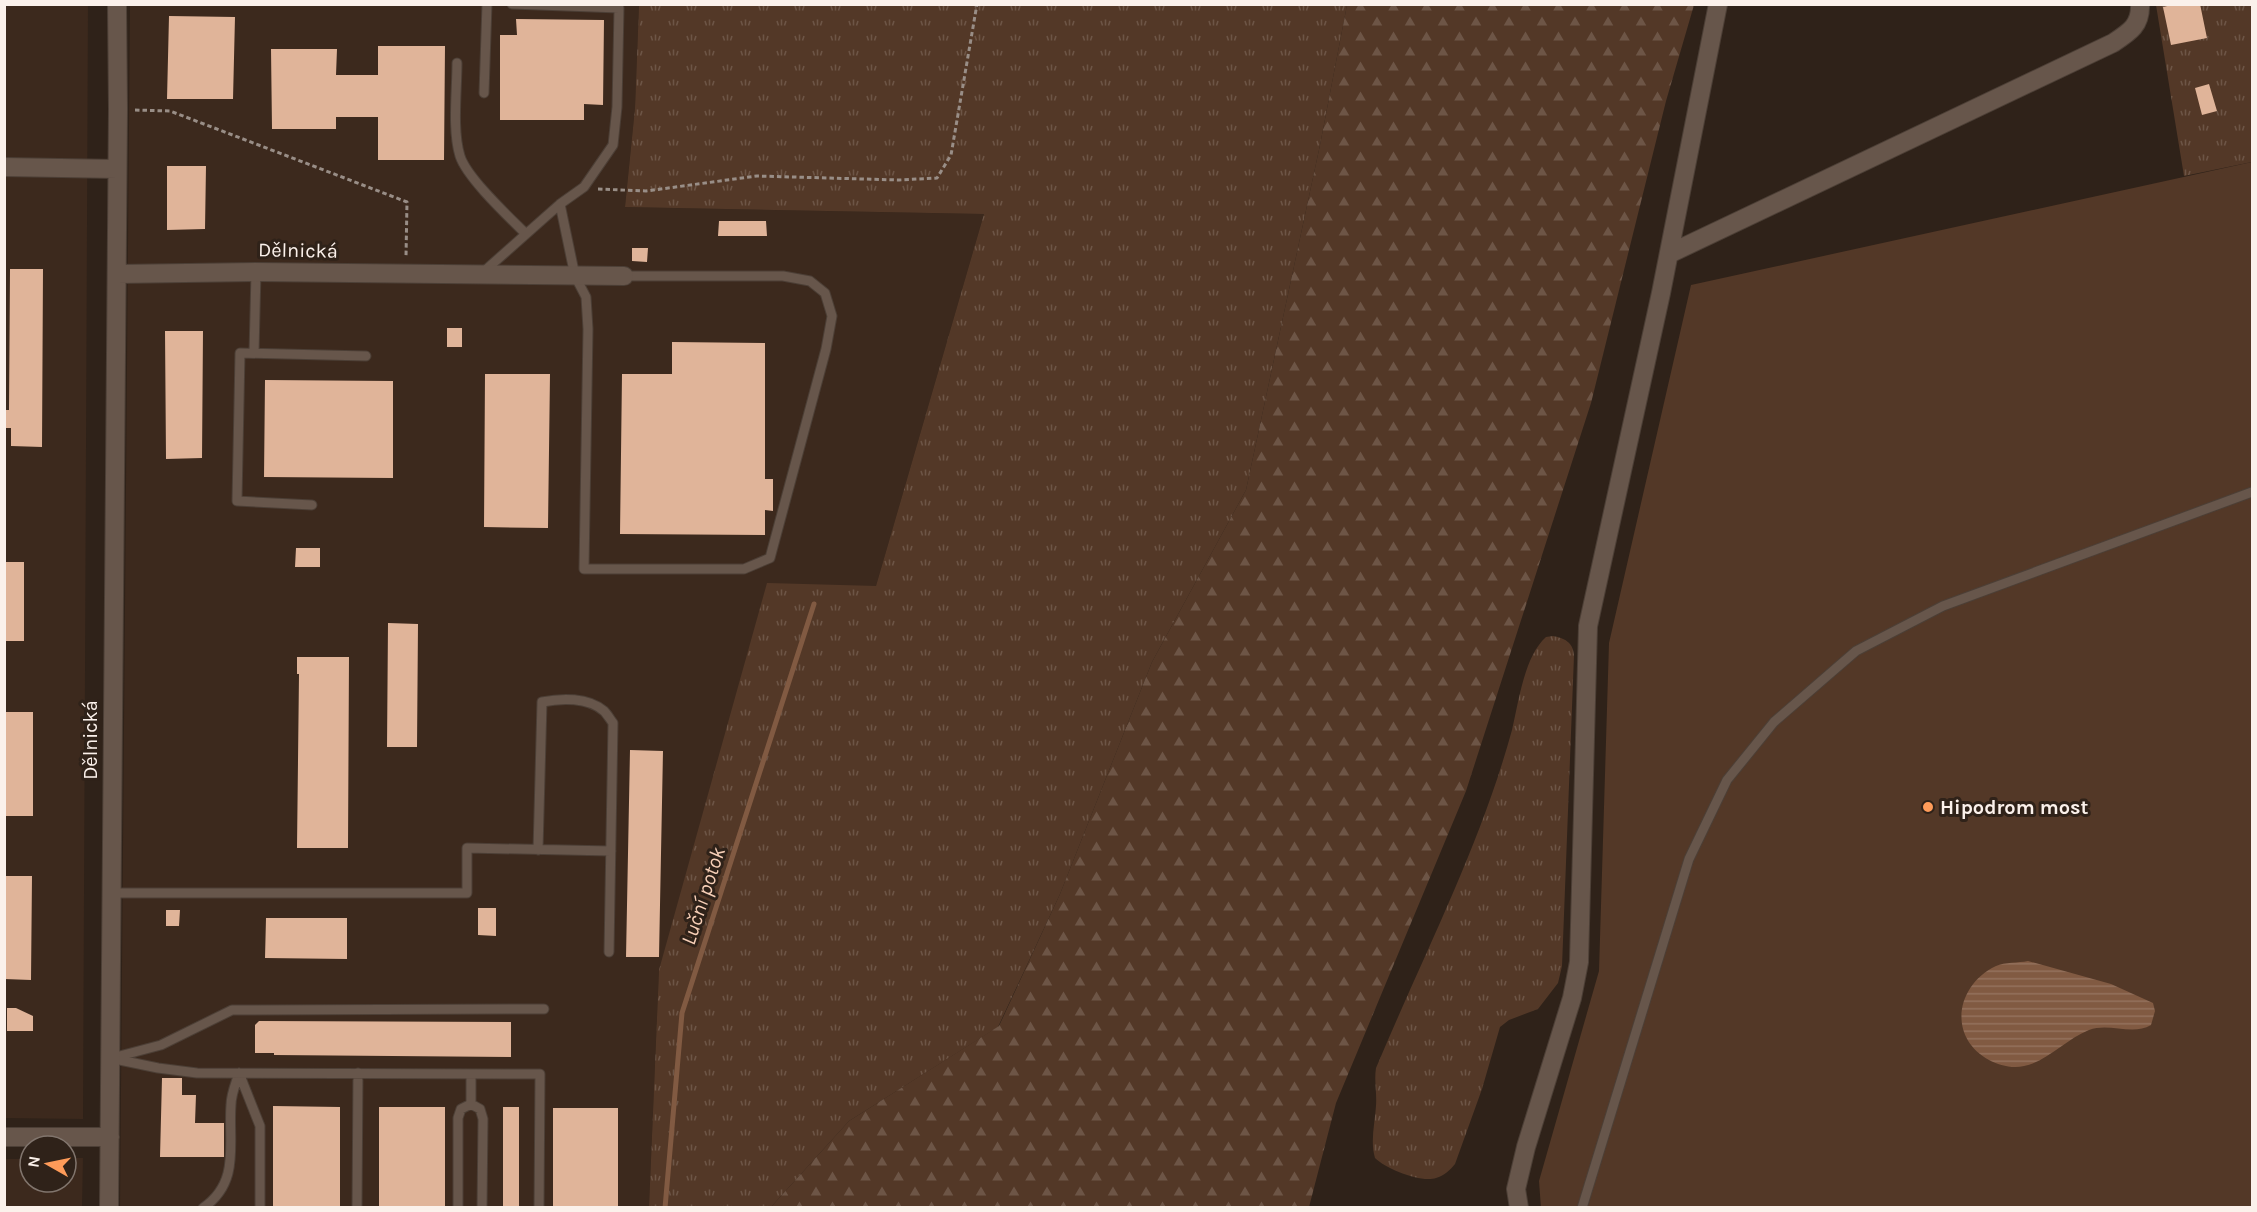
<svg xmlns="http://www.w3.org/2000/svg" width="2257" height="1212" font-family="Karla,sans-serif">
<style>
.built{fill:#3c291d}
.grass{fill:url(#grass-tufts)}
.forest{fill:url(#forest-firs)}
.pitch{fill:#533827}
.water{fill:url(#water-rules)}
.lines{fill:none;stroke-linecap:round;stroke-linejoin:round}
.stream{stroke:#815a42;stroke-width:5}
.building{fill:#e0b499}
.lane-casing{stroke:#4c3f36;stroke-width:11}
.street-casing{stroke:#4c3f36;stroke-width:20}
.path{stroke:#998e87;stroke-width:3;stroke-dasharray:4.5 3;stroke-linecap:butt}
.lane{stroke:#67564b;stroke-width:9}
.street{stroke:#67564b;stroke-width:18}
.poi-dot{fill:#fe9b59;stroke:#2f2219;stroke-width:2}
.labels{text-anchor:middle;stroke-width:6;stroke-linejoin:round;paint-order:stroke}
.street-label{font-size:20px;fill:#fbf1eb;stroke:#2f2219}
.poi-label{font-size:20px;font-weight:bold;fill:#fbf1eb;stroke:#2f2219;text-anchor:start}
.water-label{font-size:21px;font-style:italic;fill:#f7cfb7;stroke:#2f2219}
</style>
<defs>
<pattern id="grass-tufts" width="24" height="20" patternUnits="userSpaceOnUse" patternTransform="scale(1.5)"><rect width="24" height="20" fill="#533827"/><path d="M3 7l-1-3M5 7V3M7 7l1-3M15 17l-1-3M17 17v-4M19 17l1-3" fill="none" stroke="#6d5546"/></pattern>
<pattern id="forest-firs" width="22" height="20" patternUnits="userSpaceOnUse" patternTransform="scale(1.5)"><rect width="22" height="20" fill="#533827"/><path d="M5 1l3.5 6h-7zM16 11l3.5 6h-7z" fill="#6d5546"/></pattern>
<pattern id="water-rules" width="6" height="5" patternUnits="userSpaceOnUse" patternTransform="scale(1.5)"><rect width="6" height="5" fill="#815a42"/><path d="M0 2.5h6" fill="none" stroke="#94725d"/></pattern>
</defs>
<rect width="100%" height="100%" fill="#2f2219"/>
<path class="built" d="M5 5H88L83 1119 5 1118Z
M130 5H639L635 108 625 207 984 214 876 586 659 970 649 1207 120 1208Z
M66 1158H83L82 1207H5V1159H30V1182H66Z"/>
<path class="grass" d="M639 5H1347L1320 145 1246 490 1152 662 1060 894 998 1027 849 1121 771 1207H649L659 970 767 583 876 586 984 214 625 207 635 108Z
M2156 5H2252V162L2184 176Z
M1553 636C1564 638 1573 642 1574 655L1562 966 1558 983 1538 1009 1509 1020 1500 1027 1482 1089 1455 1164C1450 1170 1444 1176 1436 1178 1421 1183 1386 1169 1375 1158 1370 1141 1375 1123 1376 1106 1377 1093 1374 1081 1376 1068 1423 956 1480 847 1512 730 1519 701 1524 657 1546 637Z"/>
<path class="forest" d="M1347 5H1694L1666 101 1591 403 1466 791 1336 1103 1309 1207H771L849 1121 999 1026 1060 894 1152 662 1246 490 1320 145Z"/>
<path class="pitch" d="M2252 162V1207L1541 1208 1539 1181 1599 971 1609 643 1691 285Z"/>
<path class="water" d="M2028 961 2111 984 2153 1003 2155 1011 2151 1025C2132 1036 2109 1022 2089 1030 2066 1039 2048 1061 2024 1066 2012 1069 1999 1065 1989 1060 1947 1037 1956 985 1996 966 2005 962 2018 963 2028 961Z"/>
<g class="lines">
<path class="stream" d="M665 1208 682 1013 814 604"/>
</g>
<path class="building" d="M2176 4H2200L2207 38 2171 45 2163 7Z
M169 16 235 17 233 99H167Z
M516 19 604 20 603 105 584 104V120H500V35H517Z
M378 46H445L444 160H378V117H336V129H272L271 49H337L336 75H378Z
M2209 84 2217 111 2202 115 2195 88Z
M167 166H206L205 229 167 230Z
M719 221H766L767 236H718Z
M632 248H648L647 262 632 261Z
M10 269H43L42 447 11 446V428H4V410H9Z
M447 328H462V347H447Z
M165 331H203L202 458 166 459Z
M672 342 765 343V479H773V511L765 510V535L620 534 622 374H672Z
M485 374H550L548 528 484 527Z
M265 380 393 381V478L264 477Z
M296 548H320V567H295Z
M4 562H24V641H4Z
M388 623 418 624 417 747H387Z
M297 657H349L348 848H297L299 674H297Z
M4 712H33V816H4Z
M630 750 663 751 659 957H626Z
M4 876H32L31 980 4 979Z
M478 908H496V936L478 935Z
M166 910H180L179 926H166Z
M266 918H347V959L265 958Z
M7 1008H16L33 1016V1031H7Z
M259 1021 511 1022V1057L274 1055V1053H255V1025Z
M162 1078H182V1095H196L195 1123H224V1157H160Z
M273 1106 340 1107V1208H273Z
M379 1107H445V1208H379Z
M503 1107H519V1208H503Z
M553 1108H618V1208H553Z"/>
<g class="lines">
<defs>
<path id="lane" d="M457 63C457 91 452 130 460 156 467 178 509 217 526 234
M484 93 487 4
M560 204 575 276 586 297 588 329 584 569H744L770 558 826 349 832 316 825 293 810 281 783 276H624
M481 274 560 204 584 187 613 145 617 107 619 8 512 4
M254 353 256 272
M312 505 237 501 240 353 366 356
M538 850 542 702C561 698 588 697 604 711 607 714 610 719 613 723L609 952
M112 893H467V848L611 851
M110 1058 158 1068 197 1073 540 1074 539 1208
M112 1058 161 1045 232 1010 544 1009
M239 1073 260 1126V1208
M471 1104 480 1109 483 1119 482 1208
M471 1104V1074
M203 1208C241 1182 228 1143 231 1105 231 1094 236 1083 239 1073
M357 1208 358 1073
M458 1208V1118L461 1109 471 1104
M1582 1208 1689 859 1727 780 1774 722 1856 651 1943 606 2252 492"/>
<path id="street" d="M4 167 117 169
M1669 254 2113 43C2130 32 2141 25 2140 4
M117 274 256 272 624 276
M4 1137H110
M109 1208 118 109 117 4
M1519 1208 1516 1189 1526 1147 1572 998 1579 962 1588 626 1661 293 1718 4"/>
</defs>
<use href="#lane" class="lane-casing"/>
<use href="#street" class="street-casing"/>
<path class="path" d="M135 110 170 111 407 202 406 257
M598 189 646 191 757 176 899 180 937 178 951 155 977 4"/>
<use href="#lane" class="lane"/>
<use href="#street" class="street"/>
</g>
<circle class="poi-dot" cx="1928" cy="807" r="6"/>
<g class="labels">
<g class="street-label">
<text transform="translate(298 250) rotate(1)" y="7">Dělnická</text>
<text transform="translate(90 740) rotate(-90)" y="7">Dělnická</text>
</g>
<g class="poi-label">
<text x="1940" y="814">Hipodrom most</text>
</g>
<g class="water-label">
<text transform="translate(703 896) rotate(-72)" y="7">Luční potok</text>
</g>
</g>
<rect width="2257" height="1212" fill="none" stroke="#fbf1eb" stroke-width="12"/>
<g transform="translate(48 1164) rotate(279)"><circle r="28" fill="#2f2219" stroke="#81756d" stroke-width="1.5"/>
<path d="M0-4.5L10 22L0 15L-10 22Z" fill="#fe9b59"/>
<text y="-9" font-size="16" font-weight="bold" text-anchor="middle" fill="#fbf1eb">N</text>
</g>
</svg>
